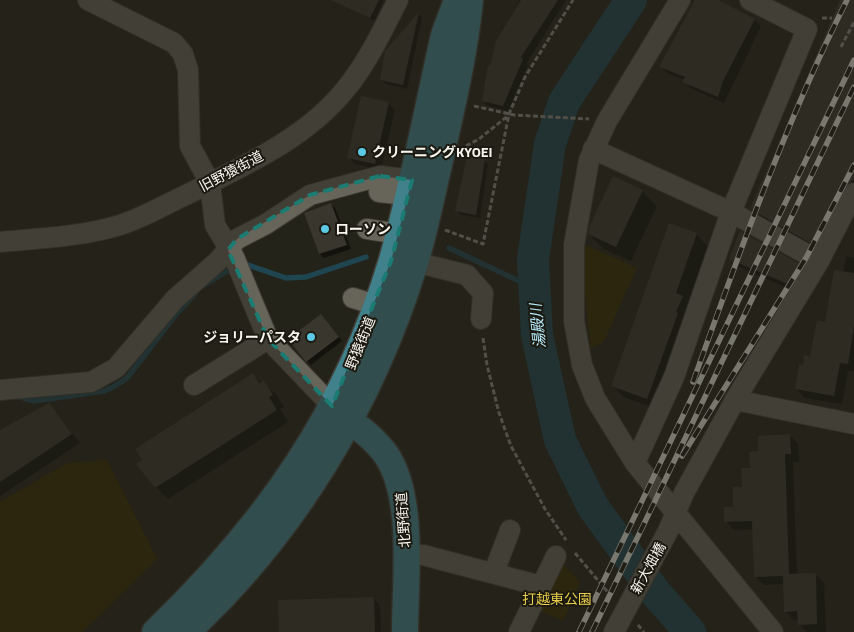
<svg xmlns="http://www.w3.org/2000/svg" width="854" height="632" font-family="'Titillium Web','Noto Sans JP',sans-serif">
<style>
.green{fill:#352c01}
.shadow{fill:#0007}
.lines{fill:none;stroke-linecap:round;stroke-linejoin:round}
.stream{stroke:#1f4550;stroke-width:5.5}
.river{stroke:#1f4550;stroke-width:32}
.building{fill:#38362d}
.minor-casing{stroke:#413f38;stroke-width:22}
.major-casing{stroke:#413f38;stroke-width:29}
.path{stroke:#87867e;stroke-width:3;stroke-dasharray:5 2.5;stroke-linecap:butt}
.minor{stroke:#67655a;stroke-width:20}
.major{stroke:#41818c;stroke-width:26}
.rail-casing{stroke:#e0dfd8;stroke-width:5.5}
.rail{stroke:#1b1910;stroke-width:4;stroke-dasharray:11;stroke-linecap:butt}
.marked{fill:none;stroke:#1b7c74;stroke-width:4;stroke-dasharray:10 6;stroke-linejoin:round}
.poi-dot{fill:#5bc8e6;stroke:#1b1910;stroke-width:2}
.labels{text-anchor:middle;stroke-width:4;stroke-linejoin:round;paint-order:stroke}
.poi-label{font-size:14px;font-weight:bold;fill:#f6f5ee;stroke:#1b1910;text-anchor:start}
.street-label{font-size:14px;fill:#f6f5ee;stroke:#1b1910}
.park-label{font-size:14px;fill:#e8ce4c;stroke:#1b1910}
.water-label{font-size:15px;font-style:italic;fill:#b7edfe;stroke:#1b1910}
</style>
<rect width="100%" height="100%" fill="#242319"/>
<path class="green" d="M585 245 637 268 604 341 591 349 583 275Z
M107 460 157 559 83 632H0V502L67 463Z
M560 560 580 583 563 621 537 610Z"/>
<path class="shadow" d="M355 0H384L374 21 351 8Z
M520 0H566L526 64 528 65 508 111 489 106 483 101 491 68Z
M696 0H715L755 20 761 26 724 103 690 88 685 80 667 73 661 66Z
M842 0H854V194L823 252 760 217 751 208Z
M419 14 422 18 407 89 386 84 381 80 386 52Z
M388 103 395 110 381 170 355 164 349 158Z
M484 160 488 164 480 218 461 215 456 210Z
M642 191 657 206 631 261 604 249 589 234Z
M331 204 335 208 351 249 324 258 320 254 307 213Z
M741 233 802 266 810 275 799 293 739 267 730 258Z
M696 234 708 246 688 303 694 309 659 410 624 397 612 385Z
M846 256 854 258V371H848L842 404 805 398 796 389 804 366 811 358 826 323 843 273Z
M321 315 342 341 311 365 307 361Z
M252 375 276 394 284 407 280 409 288 422 168 499 156 487Z
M49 405 80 443 0 496V431Z
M790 436 798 444 799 462H793L797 575 815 574 824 583 826 632H807L799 624V620H794L785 611 784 584 764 585 755 576 754 529 734 530 726 521 735 508 760 452Z
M373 598 380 605 381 632H280Z"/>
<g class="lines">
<path class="stream" d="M449 248 534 288
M203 286 225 272 248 265 286 278 306 277 366 257
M17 396 34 401 104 391 115 386 127 378 177 313 195 294"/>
<path class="river" d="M631 0 564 102 550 144 533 259 537 335 560 440 593 507 654 591 690 632"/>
</g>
<path class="building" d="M331 0H379L370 18Z
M521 0H558L521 57 523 59 503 106 482 101 488 65 490 66 496 41Z
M695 0H718L755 19 723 81 718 97 682 82 685 77 659 67Z
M840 0H854V179L843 188 814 245 750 209Z
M419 12 403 85 380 80 385 51Z
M361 96 389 102 375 164 347 158Z
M467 156 485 159 476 215 455 211Z
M613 176 643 190 616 247 588 234 590 225Z
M331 203 347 245 319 254 304 213Z
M669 223 697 233 676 293 683 296 676 312 678 313 647 399 611 386Z
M740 231 802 265 790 285 729 259Z
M834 270 854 273V326L848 364 840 363 834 396 795 389 799 364 803 365 804 355 810 356 817 320 825 322Z
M321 314 339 337 306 362 288 339Z
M253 373 259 383 264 381 273 395 269 397 277 410 155 488 136 464 142 460 135 449Z
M49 403 72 434 0 482V430Z
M790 434 791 454H785L789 574 816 573 817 624 798 625 797 611 784 612 783 576 754 577 752 521 724 522V507H733V487H742L741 468H750L749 452 758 451V436Z
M374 597 375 632H279L278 600Z"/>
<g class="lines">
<defs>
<path id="minor" d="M88 0 174 43 183 54 188 70 190 146 210 183 215 225 234 257 268 339 332 406
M680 0 607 121 589 160 574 245V321L582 365 595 398 635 463 773 632
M593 149 731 212 819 261
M379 192 408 195
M367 229 399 234
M0 242C40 238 81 237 120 225 143 218 164 205 186 195 241 167 304 140 344 91 367 64 382 31 398 0
M415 262 467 275 483 293 481 319
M353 298 376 305
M194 385 268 339
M0 390 91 382 116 368 175 299 218 261 237 239 266 224 310 195 380 176 412 180
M735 400 854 424
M635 463 674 377 731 212 807 29 750 0
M405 555H423L541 586
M494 572 510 530
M519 632 556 556
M614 632 668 531 684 493 735 400 819 261 854 193"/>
<path id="major" d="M336 410C354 424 374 437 387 456 415 499 405 581 405 632
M155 632C267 524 347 410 392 260 413 186 427 110 444 35L457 0
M187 632C295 532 372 403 415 263 426 227 433 189 442 152 453 102 465 52 470 0"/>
</defs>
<use href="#minor" class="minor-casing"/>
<use href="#major" class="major-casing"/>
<path class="path" d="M822 18H832
M841 47 854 22
M474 106 514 115 589 119
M466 146 479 139 509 115
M445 230 483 244 509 114 525 77 573 0
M483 338 487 365 499 413 511 446 545 509 566 540
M575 553 611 596
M638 625 644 632"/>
<use href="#minor" class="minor"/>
<use href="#major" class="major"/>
<defs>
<path id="rail" d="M693 382C739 253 786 122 847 0
M682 456 806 258 854 165
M579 632 854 60
M592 632 854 87"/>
</defs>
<use href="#rail" class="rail-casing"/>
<use href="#rail" class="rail"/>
</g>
<path d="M0 0H854V632H0ZM380 176 412 180 391 261 332 406 268 339 228 250 237 239 310 195Z" fill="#242319" fill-opacity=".55" fill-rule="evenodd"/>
<path class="marked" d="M380 176 412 180 391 261 332 406 268 339 228 250 237 239 310 195Z"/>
<g class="poi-dot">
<circle cx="362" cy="152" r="5"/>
<circle cx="325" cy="229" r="5"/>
<circle cx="311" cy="337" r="5"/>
</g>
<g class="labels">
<g class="poi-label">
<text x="372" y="157">クリーニングKYOEI</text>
<text x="335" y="234">ローソン</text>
<text x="301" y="342" text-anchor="end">ジョリーパスタ</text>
</g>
<g class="street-label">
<text transform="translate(231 171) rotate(-28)" y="5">旧野猿街道</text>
<text transform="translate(360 343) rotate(-68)" y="5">野猿街道</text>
<text transform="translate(403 520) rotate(-94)" y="5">北野街道</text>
<text transform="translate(648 568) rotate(-61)" y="5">新大畑橋</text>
</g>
<g class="park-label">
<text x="557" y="604">打越東公園</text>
</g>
<g class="water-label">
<text transform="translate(538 326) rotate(-96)" y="5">湯殿川</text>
</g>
</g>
</svg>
